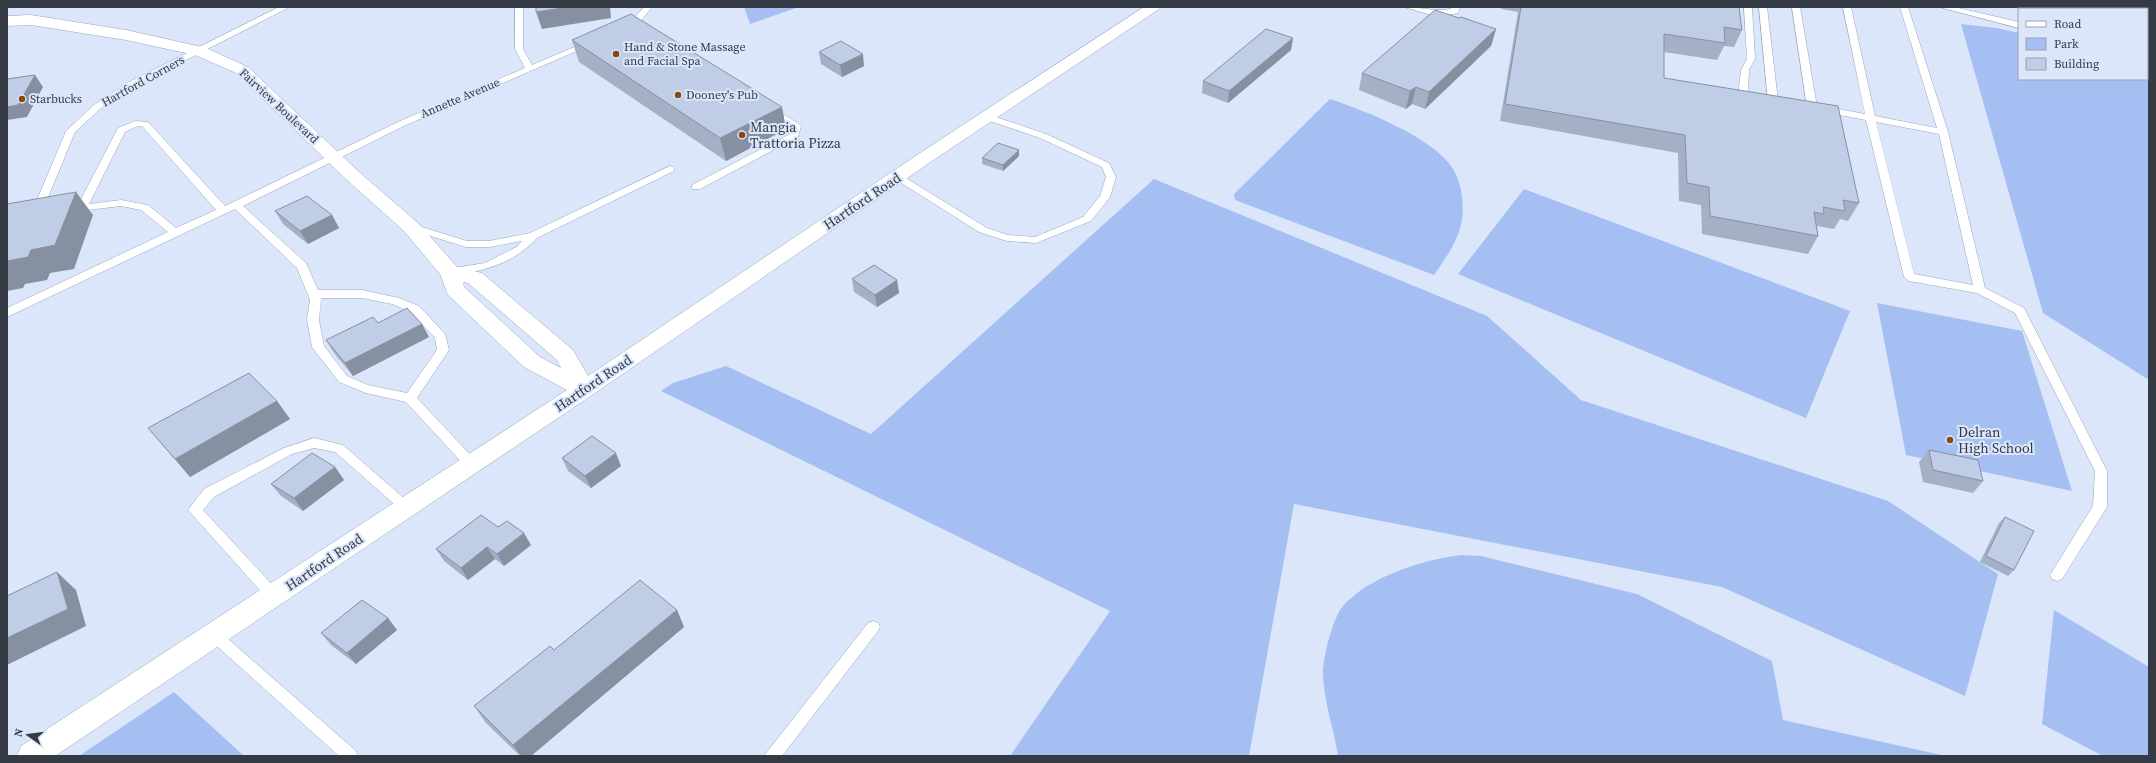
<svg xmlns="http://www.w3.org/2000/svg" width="2156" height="763" font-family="'Source Serif 4',serif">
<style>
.green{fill:#a5bff3}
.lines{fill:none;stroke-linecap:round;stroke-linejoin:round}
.lane-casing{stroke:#99a6bd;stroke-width:1}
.secondary-casing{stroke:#99a6bd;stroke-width:1}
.lane{fill:#fff;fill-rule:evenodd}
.secondary{fill:#fff;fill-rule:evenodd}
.wall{fill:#a5b0c6}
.shaded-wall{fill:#8690a1}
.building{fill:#c0cde6;stroke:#8690a1}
.poi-dot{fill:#884713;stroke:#dbe6fa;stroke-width:1.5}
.labels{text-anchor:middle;stroke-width:4;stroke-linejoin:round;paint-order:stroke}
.far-poi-label{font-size:12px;fill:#353b45;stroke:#dbe6fa;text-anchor:start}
.far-street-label{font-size:12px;fill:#353b45;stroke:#dbe6fa}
.poi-label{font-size:14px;fill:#353b45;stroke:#dbe6fa;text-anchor:start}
.street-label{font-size:14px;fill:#353b45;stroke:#dbe6fa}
</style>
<rect width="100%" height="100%" fill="#dbe6fa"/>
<path class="green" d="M744 7H799L750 24Z
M1961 24 1997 28 2019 33V79H2147V59L2149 60V380L2043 313Z
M1330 99C1363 110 1430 136 1451 166 1462 181 1465 206 1461 224 1457 243 1445 259 1434 275L1235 200 1234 194Z
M1154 179 1487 316 1581 400 1888 501 1998 574 1965 696 1722 587 1294 504 1249 756H1010L1110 611 661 391 673 383 726 366 871 434Z
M1524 189 1850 311 1806 418 1458 274Z
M1877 303 2022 331 2072 491 1906 455Z
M1461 555 1481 556 1637 594 1772 661 1783 720 1946 756H1338C1334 729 1324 702 1323 675 1322 660 1333 617 1343 606 1370 576 1422 560 1461 555Z
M2054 610 2149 667V756H2103L2042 724Z
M174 692 244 756H79Z"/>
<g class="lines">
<defs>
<path id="lane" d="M279 7H290L133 87 100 109 75 132 42 212 37 215 33 214 32 212 66 131 94 105 127 83Z
M515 7H523V49L532 65 586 42 593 44 406 125 243 206 306 263 318 290H362L399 298 419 306 445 334 449 350 417 398 476 461 477 464 476 467H466L406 402 366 393 339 382 312 347 307 320 310 300 297 268 235 209 7 317V308L168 232 141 210 121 206 71 212 66 209 67 207 78 205 118 128 135 121 148 122 225 206 400 121 525 68 515 49ZM141 126H142L216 210 176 228 148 205 121 200 89 204 125 132 135 127ZM321 298H362L392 304 411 312 435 338 437 350 407 393 368 385 347 376 324 346 319 320Z
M644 7H652L635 28 624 30V26L629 24Z
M1404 7C1420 7 1435 12 1451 9L1452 7H1460L1458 13 1438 17Z
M1744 7H1752L1755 59 1749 70 1748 94 1756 95V99L1740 98 1738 96 1741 70 1747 59Z
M1759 7H1767L1778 101 1773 104 1768 101Z
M1792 7H1800L1817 107 1812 110 1807 107Z
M1843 7H1851L1875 116 1937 128 1900 7H1908L1948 132 1985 288 2024 308 2107 471V507L2062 579 2057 581 2052 579 2050 575 2093 506 2095 471 2015 313 1977 293 1909 281 1904 277 1866 120 1823 112 1818 109 1823 106 1865 114ZM1876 122 1939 134 1973 285 1914 274Z
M1939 7H1954L2019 22V28Z
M2051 7H2065L2067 9H2053Z
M2114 7H2122V9H2114Z
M2147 51 2149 52V58L2147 57Z
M770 106 799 124 801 126 798 137 700 189H692V185L790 134 791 127 767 111V107Z
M987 114 1046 134 1109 163 1116 177 1110 197 1091 221 1036 243 1007 241 979 232 892 177 897 174 901 175 987 228 1008 235 1035 237 1083 217 1100 196 1106 177 1102 167 1040 138 984 119V115Z
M670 166 674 167V171L537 238C513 264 486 270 453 276L448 272 453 268 485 263 518 246 522 241 489 247H466L408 229 407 227 412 224 467 241H489L530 233Z
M314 438 343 445 414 507 412 511 407 512 402 511 335 452 314 448 292 454 214 497 203 510 278 591 280 595 278 599 273 601 268 599 188 510 204 489 284 448Z
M873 621 878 623 880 627 878 631 782 756H764L868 623Z
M214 629 219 631 356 751 358 756H339L209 639 207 635 209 631Z"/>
<path id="secondary" d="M1144 7H1162L935 159 592 395 55 756H17L21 746 567 390 524 367 448 295 440 274 404 231 347 180 236 73 195 55 126 40 31 25 7 26V16L31 15 126 30 206 48 248 67 359 172 418 223 457 267 482 273 573 350 588 376 923 151ZM463 282 468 283 557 360 561 368 540 357 464 287Z"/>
</defs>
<use href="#lane" class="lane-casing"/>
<use href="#secondary" class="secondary-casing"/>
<use href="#lane" class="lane"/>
<use href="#secondary" class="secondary"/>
</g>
<path class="wall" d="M1501 7H1739L1742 30 1734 47 1724 46 1717 60 1664 52V78L1859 203 1848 221 1840 219 1834 229 1817 226V228L1818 236 1808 254 1702 234 1701 205 1679 201 1678 153 1500 121 1518 12 1501 9Z
M1459 18 1496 29 1491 46 1425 109 1412 104 1406 109 1359 90 1362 73Z
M1293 38 1291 50 1228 103 1202 93 1203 81Z
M572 40 782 107 786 129 726 161 579 62Z
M819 52 864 66 842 77 821 64Z
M1019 156 1003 171 982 164V158Z
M275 211 332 215 339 228 308 244 283 224Z
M852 279 897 280 899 293 877 307 854 292Z
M429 337 353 376 334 353 326 340Z
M277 401 290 419 190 477 148 428Z
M1929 450 1983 481 1973 493 1923 482 1919 462Z
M562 458 621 466 591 488 568 471Z
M335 467 344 480 303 511 281 496 271 484Z
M2005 517 2014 570 2008 576 1980 562 1999 523Z
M498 527 531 545 504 566 495 559 468 580 444 561 436 549Z
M677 610 684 627 531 756H520L486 723 474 706 554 650Z
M388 618 397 630 356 664 331 645 321 633Z"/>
<path class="shaded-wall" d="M569 7H610L611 18 542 29 536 12Z
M1496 29 1491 46 1425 109 1429 92Z
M1293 38 1291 50 1228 103 1229 91Z
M863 54 864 66 842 77 840 65Z
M35 75 43 87 27 117 7 120V107Z
M1416 87 1412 104 1406 109 1410 91Z
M782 107 786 129 726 161 720 138Z
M1019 150V156L1003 171V165Z
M76 192 93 215 74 269 50 273 47 280 25 284 23 288 7 291V261L31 250Z
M332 215 339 228 308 244 300 231Z
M897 280 899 293 877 307 875 295Z
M422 324 429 337 353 376 345 363Z
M277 401 290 419 190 477 175 459Z
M616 453 621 466 591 488 585 476Z
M335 467 344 480 303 511 294 498Z
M524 533 531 545 504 566 497 554Z
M487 547 495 559 468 580 461 568Z
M57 572 76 590 86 626 7 665V638Z
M677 610 684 627 531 756H521L513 745Z
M388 618 397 630 356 664 347 653Z"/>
<path class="building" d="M536 7H569L536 12Z
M1521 7H1739L1742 30 1724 27 1725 43 1664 34V78L1838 106 1859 203 1843 200 1845 211 1823 207 1824 214 1814 212 1818 236 1710 216 1709 187 1687 183 1685 135 1505 104Z
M1435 10 1459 18 1461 17 1496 29 1429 92 1416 87 1410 91 1362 73Z
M631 14 782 107 720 138 572 40Z
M1266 29 1293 38 1229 91 1203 81Z
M841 41 863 54 840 65 819 52Z
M35 75 18 105 7 107V79Z
M998 143 1019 150 1003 165 982 158Z
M76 192 55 245 31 250 28 257 7 261V204Z
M307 196 332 215 300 231 275 211Z
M874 265 897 280 875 295 852 279Z
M407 308 422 324 345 363 326 340 373 317 378 323Z
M249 373 277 401 175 459 148 428Z
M592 436 616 453 585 476 562 458Z
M1929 450 1978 460 1983 481 1933 470Z
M312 453 335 467 294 498 271 484Z
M481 515 498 527 507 521 524 533 497 554 487 547 461 568 436 549Z
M2005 517 2034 531 2014 570 1986 556Z
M57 572 68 609 7 638V596Z
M640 580 677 610 513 745 474 706 550 646 554 650Z
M362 600 388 618 347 653 321 633Z"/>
<g class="poi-dot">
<circle cx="616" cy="54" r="4"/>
<circle cx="678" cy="95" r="4"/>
<circle cx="22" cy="99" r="4"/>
<circle cx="742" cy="135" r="4"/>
<circle cx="1950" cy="440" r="4"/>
</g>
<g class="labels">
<g class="far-poi-label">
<text x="624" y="51">Hand &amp; Stone Massage<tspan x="624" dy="14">and Facial Spa</tspan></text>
<text x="686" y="99">Dooney's Pub</text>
<text x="30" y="103">Starbucks</text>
</g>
<g class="far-street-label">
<text transform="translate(143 81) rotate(-29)" y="4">Hartford Corners</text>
<text transform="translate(460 98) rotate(-23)" y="4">Annette Avenue</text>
<text transform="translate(279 106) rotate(43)" y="4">Fairview Boulevard</text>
</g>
<g class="poi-label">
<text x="750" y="132">Mangia<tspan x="750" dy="16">Trattoria Pizza</tspan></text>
<text x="1958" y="437">Delran<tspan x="1958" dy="16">High School</tspan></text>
</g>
<g class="street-label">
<text transform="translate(862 201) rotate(-34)" y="5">Hartford Road</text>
<text transform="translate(593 383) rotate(-34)" y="5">Hartford Road</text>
<text transform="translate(324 562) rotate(-34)" y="5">Hartford Road</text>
</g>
</g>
<rect width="2156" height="763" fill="none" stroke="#353b45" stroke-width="16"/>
<rect x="2018" y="8" width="130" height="72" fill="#dbe6fa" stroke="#99a2b2"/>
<rect x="2026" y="21" width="20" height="6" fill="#ffffff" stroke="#99a2b2"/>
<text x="2054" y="28" font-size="12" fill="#353b45">Road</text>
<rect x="2026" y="38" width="20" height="12" fill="#a5bff3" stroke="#99a2b2"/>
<text x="2054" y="48" font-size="12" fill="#353b45">Park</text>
<rect x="2026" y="58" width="20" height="12" fill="#c0cde6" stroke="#99a2b2"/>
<text x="2054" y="68" font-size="12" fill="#353b45">Building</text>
<g transform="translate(28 735) rotate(284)" stroke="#dbe6fa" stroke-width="3" paint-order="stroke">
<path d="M0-3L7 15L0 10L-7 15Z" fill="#353b45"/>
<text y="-6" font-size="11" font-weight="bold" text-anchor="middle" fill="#353b45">N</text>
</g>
</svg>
